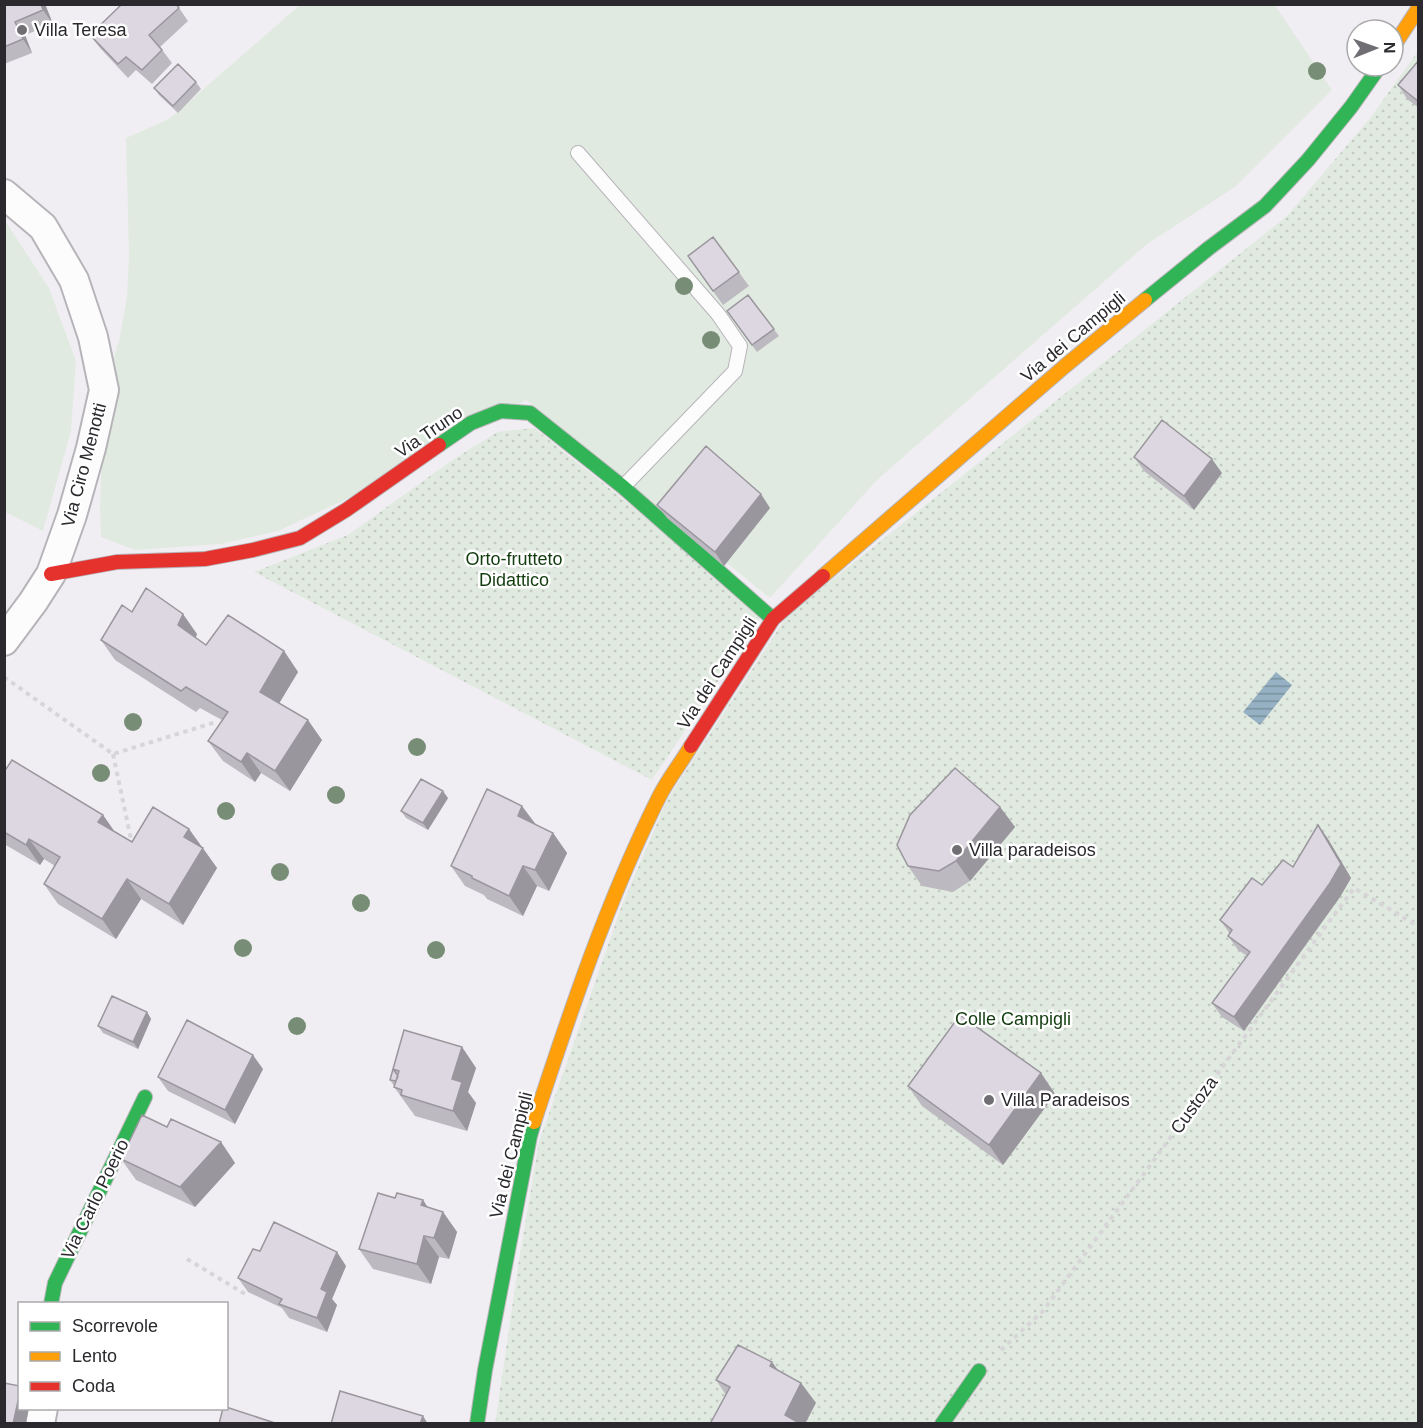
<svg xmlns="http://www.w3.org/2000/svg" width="1423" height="1428" font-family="Helvetica,sans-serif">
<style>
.grass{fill:#e1eae0}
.park{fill:url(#park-dots)}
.water{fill:url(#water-rules)}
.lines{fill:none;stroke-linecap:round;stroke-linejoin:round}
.lane-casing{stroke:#b7b4b9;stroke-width:16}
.street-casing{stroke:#b7b4b9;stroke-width:32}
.fast-casing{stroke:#b7b4b9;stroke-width:16}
.slow-casing{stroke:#b7b4b9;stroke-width:16}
.jam-casing{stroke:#b7b4b9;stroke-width:16}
.path{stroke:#d7d5d7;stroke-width:4;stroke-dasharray:4.5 4.5;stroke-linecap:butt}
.lane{stroke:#fdfcfd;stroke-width:14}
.street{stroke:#fdfcfd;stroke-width:28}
.fast{stroke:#30b455;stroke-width:14}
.slow{stroke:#ff9f0a;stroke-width:14}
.jam{stroke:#e5322d;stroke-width:14}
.tree{fill:#778d76}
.wall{fill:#bdb9c1}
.shaded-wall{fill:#9a969d}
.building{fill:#dcd7e0;stroke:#9a969d;stroke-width:1.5}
.poi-dot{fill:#706e72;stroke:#fff;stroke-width:2}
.labels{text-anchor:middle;stroke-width:5;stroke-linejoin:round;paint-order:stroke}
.poi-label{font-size:18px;fill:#2b292d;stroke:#fff;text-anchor:start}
.street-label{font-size:18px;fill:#2b292d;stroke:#fff}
.park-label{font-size:18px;fill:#133d0f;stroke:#fff}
</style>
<defs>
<pattern id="park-dots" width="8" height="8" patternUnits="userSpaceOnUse" patternTransform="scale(1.5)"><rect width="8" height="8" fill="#e1eae0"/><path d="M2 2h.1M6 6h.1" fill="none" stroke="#c1c9c0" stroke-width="1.8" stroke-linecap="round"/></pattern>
<pattern id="water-rules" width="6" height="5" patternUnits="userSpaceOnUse" patternTransform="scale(1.5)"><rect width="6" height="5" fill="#95b1c3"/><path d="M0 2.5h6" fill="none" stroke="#7a909f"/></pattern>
</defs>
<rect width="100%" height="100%" fill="#f1eef3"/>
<path class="grass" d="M300 5H1275L1332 90 1235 187 1147 244 877 480 770 598 526 400 353 496 278 531 221 544 135 550 101 537 100 508 104 390 119 341 127 297 129 256 126 138 169 119Z
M4 219 49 288 76 361 71 431 43 531 5 512Z"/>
<path class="park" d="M1418 51V1423L495 1424 519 1260 539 1142 622 905 667 800 787 616 1287 216 1371 117Z
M534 428 764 612 652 780 254 572 348 535 451 461 497 432Z"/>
<path class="water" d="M1276 672 1292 685 1260 725 1243 712Z"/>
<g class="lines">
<defs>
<path id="lane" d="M578 153 718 314 740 346 735 371 623 487"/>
<path id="street" d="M4 194 43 227 74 280 93 337 104 390 91 448 72 515 51 574 33 602 4 641
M40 1424 43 1408"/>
<path id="fast" d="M1145 300 1209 248 1265 206 1308 160 1351 107 1380 66
M439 445 471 423 501 411 530 413 623 487 773 619
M51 1304 55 1283 145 1097
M477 1424 485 1370 530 1136 534 1122
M942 1424 979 1371"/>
<path id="slow" d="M1393 47 1418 9
M823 576 1065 366 1145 300
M534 1122C570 1012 607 901 659 797 668 779 681 763 691 746"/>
<path id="jam" d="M51 574 117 562 205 559 253 550 300 538 346 510 439 445
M691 746 773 619 823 576"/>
</defs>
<use href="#lane" class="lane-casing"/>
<use href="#street" class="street-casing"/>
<use href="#fast" class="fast-casing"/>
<use href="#slow" class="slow-casing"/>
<use href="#jam" class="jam-casing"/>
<path class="path" d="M4 677 113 754 216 722
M113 754 132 844
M187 1259 245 1294
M1001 1350 1043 1311 1354 888 1418 926"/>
<use href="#lane" class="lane"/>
<use href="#street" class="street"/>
<use href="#fast" class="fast"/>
<use href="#slow" class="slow"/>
<use href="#jam" class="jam"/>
</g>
<g class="tree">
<circle cx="1317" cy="71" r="9"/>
<circle cx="684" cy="286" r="9"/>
<circle cx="711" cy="340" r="9"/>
<circle cx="133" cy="722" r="9"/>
<circle cx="417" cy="747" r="9"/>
<circle cx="101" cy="773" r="9"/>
<circle cx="336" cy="795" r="9"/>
<circle cx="226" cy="811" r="9"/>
<circle cx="280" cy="872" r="9"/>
<circle cx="361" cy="903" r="9"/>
<circle cx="243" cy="948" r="9"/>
<circle cx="436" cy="950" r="9"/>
<circle cx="297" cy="1026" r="9"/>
</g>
<path class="wall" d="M4 4H45L53 24 25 35 32 53 4 64Z
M179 8 188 21 160 47 172 63 152 84 136 70 128 78 100 48 90 35Z
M1419 60V108L1407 99 1398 85Z
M196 82 201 89 178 113 159 95 154 88Z
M713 237 749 286 723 305 688 256Z
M748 295 779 336 757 352 727 311Z
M1134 457 1222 473 1194 510 1144 471Z
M657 505 770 508 724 566 667 518Z
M132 612 197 634 196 638 206 645 284 651 298 672 279 703 322 740 290 791 261 773 255 782 223 761 208 741 222 720 200 708 196 712 115 660 101 640Z
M4 772 103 815 114 831 132 842 189 829 217 868 183 925 141 899 116 939 58 904 44 884 55 866 44 859 40 865 4 844Z
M448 798 428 830 406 818 401 811Z
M1000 807 1015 827 970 881 953 892 922 886 908 866Z
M536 825 553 833 567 853 549 891 537 886 523 916 487 899 484 895 465 886 451 866Z
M1318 825 1328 839 1351 878 1340 897 1244 1031 1222 1017 1212 1003 1247 956 1238 950 1228 936 1230 934 1220 920 1293 867Z
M147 1012 151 1019 138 1049 103 1033 98 1026Z
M462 1047 476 1068 468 1092 476 1103 467 1131 415 1116 394 1087V1086L390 1080 393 1069Z
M263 1069 235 1124 168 1091 158 1077Z
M1041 1073 1055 1094 1003 1165 922 1106 908 1086Z
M221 1142 235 1163 195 1207 136 1180 121 1159Z
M395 1198 423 1200 427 1207 443 1212 457 1232 449 1259 439 1257 431 1284 373 1269 359 1249Z
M260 1251 346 1266 332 1299 337 1305 327 1332 289 1318 282 1308 248 1292 238 1278Z
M772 1362 778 1371 801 1383 816 1403 726 1395 716 1380Z"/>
<path class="shaded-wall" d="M41 4H45L53 24 43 10Z
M15 22 25 35 32 53 23 39Z
M1212 459 1222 473 1194 510 1184 496Z
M761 494 770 508 724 566 715 552Z
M183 614 197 634 192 645 178 625Z
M284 651 298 672 274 712 260 692Z
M308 720 322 740 290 791 275 771Z
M247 753 261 773 255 782 241 762Z
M443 791 448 798 428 830 423 823Z
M522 806 537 826 518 816Z
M1000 807 1015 827 970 881 956 861Z
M103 815 117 835 98 822Z
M1318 825 1328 839 1351 878 1340 897 1244 1031 1234 1017Z
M189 829 217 868 183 925 169 904 184 837Z
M553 833 567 853 549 891 535 870Z
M29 839 44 859 40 865 26 845Z
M523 866 537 886 523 916 509 896Z
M127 879 141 899 116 939 102 919Z
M147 1012 151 1019 138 1049 133 1042Z
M462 1047 476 1068 468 1092 476 1103 467 1131 453 1111 452 1079Z
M253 1055 263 1069 235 1124 225 1110Z
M1041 1073 1055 1094 1003 1165 989 1145Z
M221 1142 235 1163 195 1207 180 1187Z
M423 1200 437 1221 421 1205Z
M443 1212 457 1232 449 1259 434 1238Z
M424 1236 439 1257 431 1284 417 1264Z
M337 1252 346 1266 332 1299 337 1305 327 1332 317 1318 321 1289Z
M772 1362 787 1383 770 1366Z
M801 1383 816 1403 805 1424H791L785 1415Z
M20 1392V1408H29L26 1424H13Z
M423 1416 428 1424H420Z"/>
<path class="building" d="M4 4H41L43 10 15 22 23 39 4 47Z
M122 4H176L179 8 149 35 162 50 142 70 126 57 118 64 90 35Z
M1419 60V102L1398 85Z
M178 64 196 82 173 106 154 88Z
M713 237 739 272 713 291 688 256Z
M748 295 774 329 752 345 727 311Z
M1162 420 1212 459 1184 496 1134 457Z
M706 446 761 494 715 552 657 505Z
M146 588 183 614 178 625 206 645 228 615 284 651 260 692 308 720 275 771 247 753 241 762 208 741 228 712 186 687 181 691 101 640 122 605 132 612Z
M12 760 103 815 98 822 132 842 153 807 189 829 184 837 203 848 169 904 127 879 102 919 44 884 60 857 29 839 26 845 4 832V772Z
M955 768 1000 807 956 861 939 871 908 866 897 845 910 815Z
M421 779 443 791 423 823 401 811Z
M487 789 522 806 518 816 553 833 535 870 523 866 509 896 472 878V876L451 866Z
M1318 825 1341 864 1330 883 1234 1017 1212 1003 1250 952 1228 936 1232 930 1220 920 1252 878 1262 885 1283 860 1293 867Z
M112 996 147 1012 133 1042 98 1026Z
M960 1015 1041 1073 989 1145 908 1086Z
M187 1020 253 1055 225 1110 158 1077Z
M404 1030 462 1047 452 1079 462 1082 453 1111 401 1095 402 1090 394 1087 399 1071 393 1069Z
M393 1069 398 1076 396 1081 390 1080Z
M142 1115 167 1127 171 1119 221 1142 180 1187 121 1159Z
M378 1193 395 1198 397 1193 423 1200 421 1205 443 1212 434 1238 424 1236 417 1264 359 1249Z
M274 1222 337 1252 321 1289 327 1292 317 1318 279 1304 282 1299 238 1278 253 1249 260 1251Z
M738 1345 772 1362 770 1366 801 1383 785 1415 801 1424H710L730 1387 716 1380Z
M4 1383 20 1386V1392L13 1424H4Z
M340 1391 423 1416 420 1424H331Z
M226 1407 278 1424H219L223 1408H226Z"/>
<g class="poi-dot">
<circle cx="22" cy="30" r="6"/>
<circle cx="957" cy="850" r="6"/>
<circle cx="989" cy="1100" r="6"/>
</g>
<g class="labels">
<g class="poi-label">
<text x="34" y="36">Villa Teresa</text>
<text x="969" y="856">Villa paradeisos</text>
<text x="1001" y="1106">Villa Paradeisos</text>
</g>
<g class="street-label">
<text transform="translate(1073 337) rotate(-40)" y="6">Via dei Campigli</text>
<text transform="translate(429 432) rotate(-34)" y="6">Via Truno</text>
<text transform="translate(84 465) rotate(-75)" y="6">Via Ciro Menotti</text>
<text transform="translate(717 673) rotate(-57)" y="6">Via dei Campigli</text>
<text transform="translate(1194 1105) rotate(-54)" y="6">Custoza</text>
<text transform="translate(511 1155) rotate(-76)" y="6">Via dei Campigli</text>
<text transform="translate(95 1199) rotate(-64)" y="6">Via Carlo Poerio</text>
</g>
<g class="park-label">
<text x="514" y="565">Orto-frutteto<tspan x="514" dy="21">Didattico</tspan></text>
<text x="1013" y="1025">Colle Campigli</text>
</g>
</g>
<rect width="1423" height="1428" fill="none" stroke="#2b292d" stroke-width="12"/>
<rect x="18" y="1302" width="210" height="108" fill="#ffffff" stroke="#aaa9ab" stroke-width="1.5"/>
<rect x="30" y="1322" width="30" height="9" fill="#30b455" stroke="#aaa9ab" stroke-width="1.5"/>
<text x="72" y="1332" font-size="18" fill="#2b292d">Scorrevole</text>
<rect x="30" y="1352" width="30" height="9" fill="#ff9f0a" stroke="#aaa9ab" stroke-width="1.5"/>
<text x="72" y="1362" font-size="18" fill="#2b292d">Lento</text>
<rect x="30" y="1382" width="30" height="9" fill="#e5322d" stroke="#aaa9ab" stroke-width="1.5"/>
<text x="72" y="1392" font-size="18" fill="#2b292d">Coda</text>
<g transform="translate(1375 48) rotate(89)"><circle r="28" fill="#ffffff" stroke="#aaa9ab" stroke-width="1.5"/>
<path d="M0-4.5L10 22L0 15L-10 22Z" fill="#706e72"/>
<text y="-9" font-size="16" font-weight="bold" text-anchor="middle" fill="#2b292d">N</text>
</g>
</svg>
